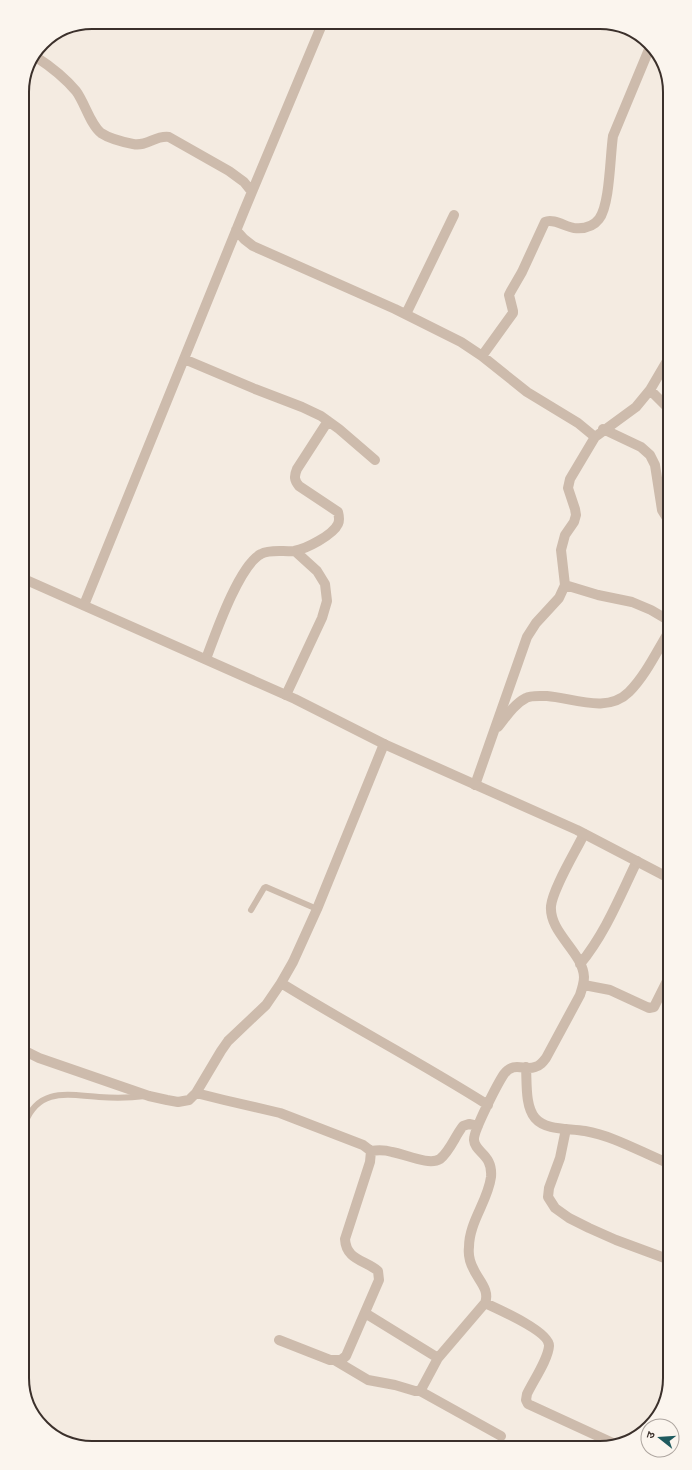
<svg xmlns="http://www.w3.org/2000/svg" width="692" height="1470" font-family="Cabin,'Noto Sans Devanagari',sans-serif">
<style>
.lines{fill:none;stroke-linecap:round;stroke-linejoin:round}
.service{stroke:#cdbbac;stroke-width:6}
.minor{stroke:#cdbbac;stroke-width:10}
.tertiary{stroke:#cdbbac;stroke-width:10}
.rim{fill:none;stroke:#3b302b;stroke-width:2}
</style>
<rect width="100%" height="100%" fill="#f4ebe1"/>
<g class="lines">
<path class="service" d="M251 910 264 888 266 887 317 909
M25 1123C39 1087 68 1095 99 1097 114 1098 130 1098 145 1096"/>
<path class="minor" d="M36 57C50 66 65 78 76 91 85 103 90 124 101 133 110 139 123 142 133 144 147 147 155 135 169 137L229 171 244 182 252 192
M236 230 244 239 253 246 395 309 461 342 482 356 527 392 578 423 595 437
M406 314 454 215
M482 356 513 313V311L509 295 511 291 522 272 545 222C553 218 566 227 574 228 584 229 593 227 599 219 610 205 610 156 613 136L650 47
M184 359 255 389 302 407 321 416 339 429 375 460
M650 390 667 407
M603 429 641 447 650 455 655 465 662 510 667 518
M565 585 598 595 632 602 651 610 668 620
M84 605 244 211 323 22
M206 659C215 635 239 565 261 554 270 549 284 552 294 551 306 549 333 535 338 524 340 520 339 516 338 512L299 486C294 480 294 476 297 469L328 421
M286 695 322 618 327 601 325 584 317 571 295 551
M498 727C506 717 514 704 526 698 531 695 540 696 547 696 573 698 607 714 629 692 645 676 656 653 668 633
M475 785 527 637 536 623 559 598 565 585 561 550 565 535 574 522 576 515 575 509 568 488 570 479 595 437 636 407 650 390 667 361
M580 964C605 934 620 896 637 861
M281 983C349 1025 420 1062 488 1105
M584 985 610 990 649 1008 654 1007 669 977
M25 1051 39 1058 149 1096 167 1100 178 1102 189 1100 196 1093 221 1051 228 1041 266 1005 281 983 293 962 317 909 384 744
M526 1067C527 1083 525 1106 535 1118 546 1131 570 1128 585 1131 613 1136 637 1150 663 1161L669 1163
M196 1093 224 1100 280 1113 363 1145 371 1151 370 1162 345 1239C346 1260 365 1260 378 1271L379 1280 346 1356 341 1360H330L279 1340
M566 1129 560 1158 549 1188 548 1197 555 1208 569 1218 589 1228 616 1240 670 1260
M371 1151C378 1150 385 1150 392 1152 405 1154 429 1166 440 1159 450 1151 455 1136 463 1126L469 1124 478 1126
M485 1303C498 1309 550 1332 549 1346 548 1360 533 1381 527 1394L526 1400 528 1404 615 1444
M365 1313 438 1358
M336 1361 368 1380 395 1385 415 1391H420L423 1386 438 1358 485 1303C490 1290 479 1281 474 1270 470 1263 468 1255 469 1247 469 1222 488 1201 491 1177 493 1154 475 1153 474 1140 473 1131 498 1083 504 1074 514 1061 524 1071 535 1067 540 1066 543 1062 546 1058L580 995C582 989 584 983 584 977 583 952 549 933 551 906 553 888 576 851 584 834
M420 1391 501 1436"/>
<path class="tertiary" d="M24 579 295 699 384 744 577 830 669 878"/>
</g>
<path d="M0 0H692V1470H0ZM92 29H600A63 63 0 0 1 663 92V1378A63 63 0 0 1 600 1441H92A63 63 0 0 1 29 1378V92A63 63 0 0 1 92 29Z" fill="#fbf5ee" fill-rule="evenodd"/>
<path class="rim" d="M92 29H600A63 63 0 0 1 663 92V1378A63 63 0 0 1 600 1441H92A63 63 0 0 1 29 1378V92A63 63 0 0 1 92 29Z"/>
<g transform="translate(660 1438) rotate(287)"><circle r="19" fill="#fbf5ee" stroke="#aea6a0"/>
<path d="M0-3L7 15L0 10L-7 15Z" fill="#1f5a5e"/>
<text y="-6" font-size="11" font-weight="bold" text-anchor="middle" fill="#3b302b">उ</text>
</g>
</svg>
